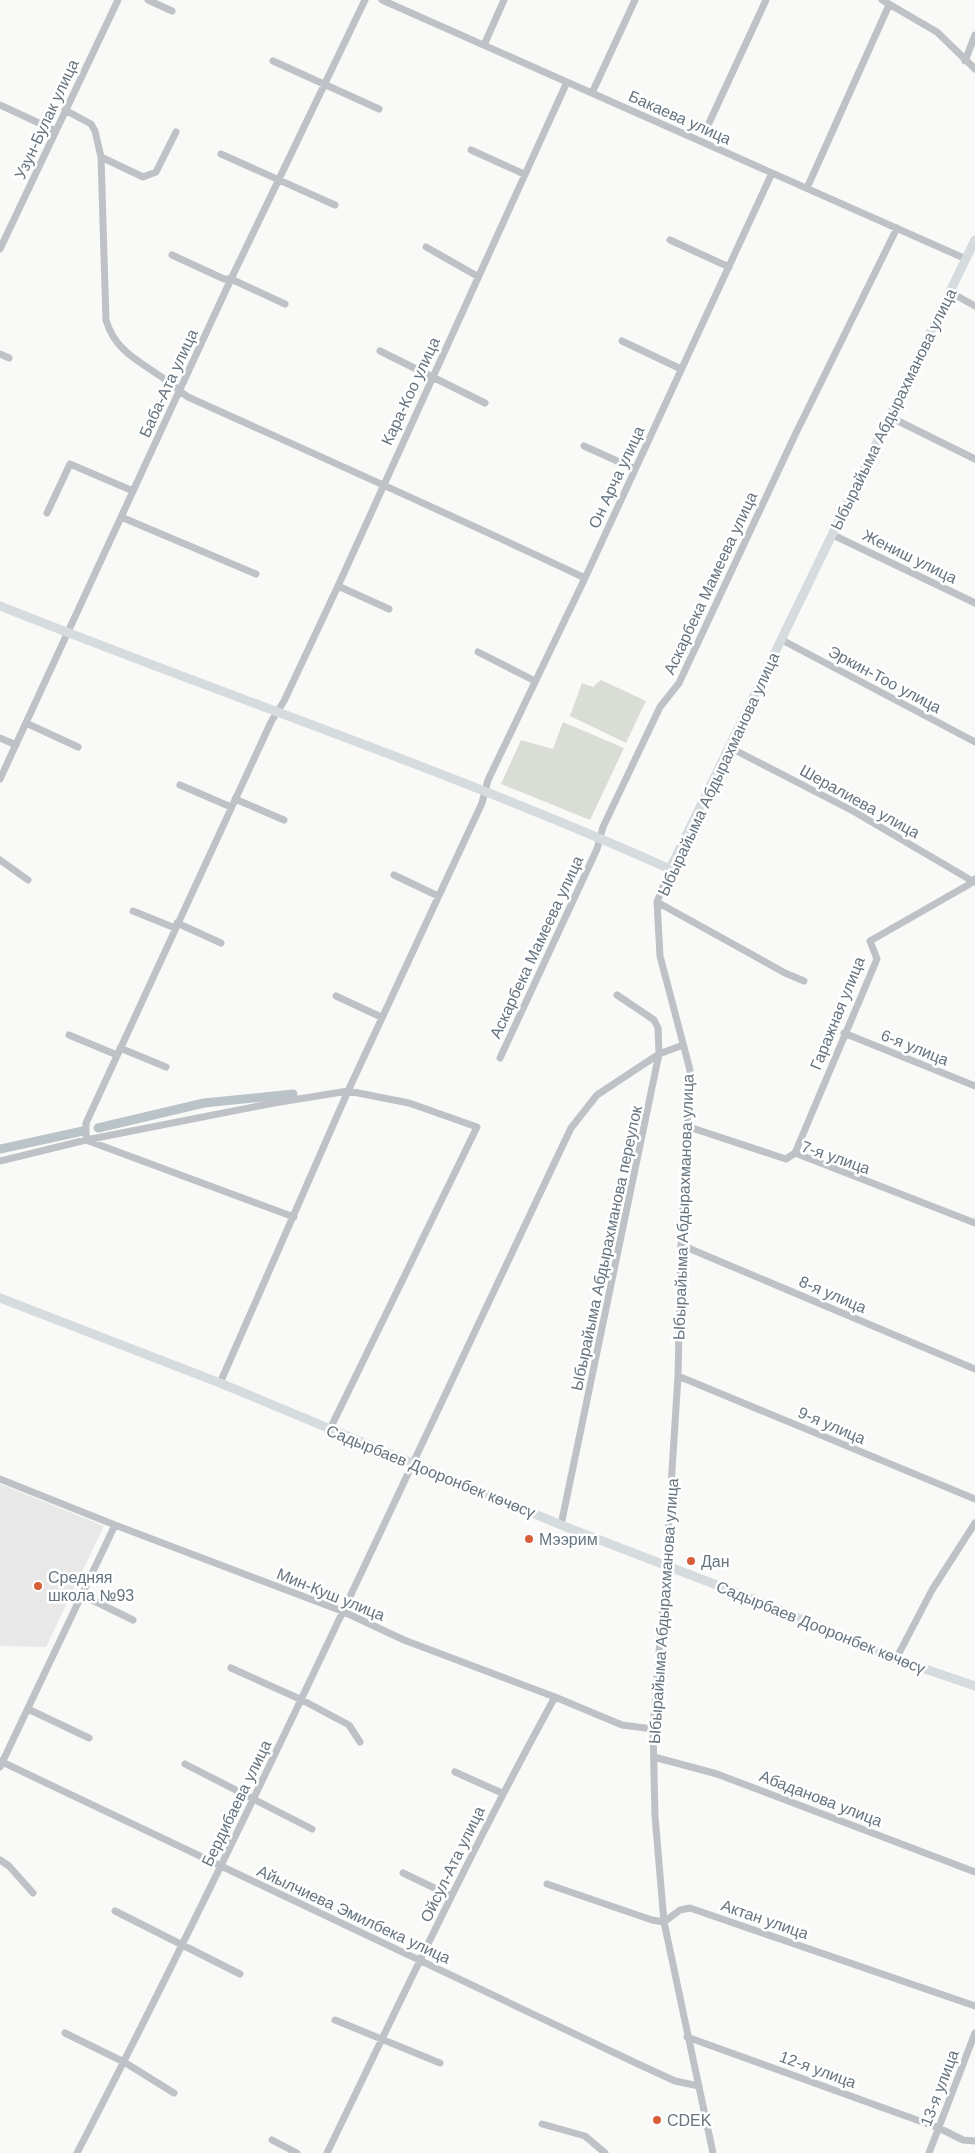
<svg xmlns="http://www.w3.org/2000/svg" width="975" height="2153" font-family="Arial,sans-serif">
<style>
.built{fill:#e7e8e7}
.green{fill:#d9ddd6}
.lines{fill:none;stroke-linecap:round;stroke-linejoin:round}
.canal{stroke:#bac4c8;stroke-width:9}
.street{stroke:#bec2c6;stroke-width:7}
.secondary{stroke:#d6dbde;stroke-width:9}
.poi-dot{fill:#d75f38;stroke:#fff;stroke-width:2}
.labels{text-anchor:middle;stroke-width:5;stroke-linejoin:round;paint-order:stroke}
.street-label{font-size:16px;fill:#66747f;stroke:#fff}
.poi-label{font-size:16px;fill:#66747f;stroke:#fff;text-anchor:start}
</style>
<rect width="100%" height="100%" fill="#f9f9f7"/>
<path class="built" d="M0 1484 104 1526 46 1647 0 1646Z"/>
<path class="green" d="M601 680 646 701 626 743 570 716 582 683 593 687Z
M563 722 624 748 590 820 501 784 521 740 553 749Z"/>
<g class="lines">
<path class="canal" d="M98 1128 204 1103 293 1094
M0 1149 83 1131"/>
<path class="street" d="M148 0 172 11
M382 0 966 259
M882 0 937 32 975 69
M484 45 504 0
M273 61 379 109
M965 61 975 35
M592 93 635 0
M0 105 56 131
M65 110 91 124 95 131 101 157 106 320C115 351 139 361 163 378 172 384 179 391 188 397 321 457 454 516 585 578
M709 123 766 0
M471 150 524 174
M221 154 335 205
M101 157 143 177 156 172 176 132
M807 188 889 5
M670 240 729 267
M426 247 477 276
M0 249 118 0
M172 255 224 279H231L285 304
M950 292 975 306
M622 341 681 369
M380 351 485 403
M0 354 9 358
M890 417 975 459
M584 446 635 469
M47 513 70 464 133 491
M121 517 256 574
M833 535 975 603
M338 586 389 609
M782 640 975 742
M478 652 535 681
M26 723 78 747
M0 738 16 745
M729 747 853 811 974 882
M0 779 231 279 365 0
M180 785 231 807
M235 799 284 820
M0 860 28 880
M670 869 657 902 660 956 690 1070 681 1245 678 1376 666 1565 653 1729 655 1816 664 1922 713 2153
M394 875 438 896
M657 902 785 973 804 981
M133 911 175 928
M177 923 221 943
M336 996 381 1017
M844 1033 975 1086
M69 1035 117 1055
M120 1048 166 1067
M500 1058 597 849 603 827 660 707 679 683 795 435 897 228
M686 1126 786 1159 795 1153 975 1223
M795 1153 877 959 870 941 968 885 975 879
M0 1161 86 1140 274 1103 348 1091 409 1103 477 1127 330 1429
M294 1217 86 1140V1123L271 722 284 701 338 586 567 82
M681 1245 975 1369
M678 1376 975 1499
M220 1383 348 1091 482 803 488 780 585 578 772 173
M0 1479 115 1525 342 1611 404 1640 555 1697 622 1725 653 1729
M561 1525 659 1054 658 1028 654 1020 617 995
M82 1595 133 1620
M896 1659 932 1590 975 1523
M231 1668 302 1700 349 1725 360 1742
M28 1709 89 1738
M654 1757 717 1774 975 1872
M0 1761 638 2064 675 2081 699 2086
M185 1764 312 1829
M0 1767 115 1525
M455 1772 502 1793
M0 1860 9 1866 33 1893
M403 1873 451 1896
M547 1884 652 1920 664 1922 680 1910 690 1908 975 2006
M115 1911 240 1974
M335 2020 440 2063
M65 2033 124 2062 174 2093
M687 2037 939 2128 963 2140 975 2141
M542 2124 585 2136 605 2153
M272 2140 297 2153
M77 2153C251 1816 408 1471 571 1128L597 1095 659 1054 683 1045
M327 2153C401 2000 473 1846 555 1697
M929 2153 975 2033"/>
<path class="secondary" d="M0 606C223 695 451 771 670 869L975 240
M0 1298 220 1383 561 1525 753 1599 896 1659 975 1686"/>
</g>
<g class="poi-dot">
<circle cx="529" cy="1539" r="5"/>
<circle cx="691" cy="1561" r="5"/>
<circle cx="38" cy="1586" r="5"/>
<circle cx="657" cy="2120" r="5"/>
</g>
<g class="labels">
<g class="street-label">
<text transform="translate(680 117) rotate(24)" y="6">Бакаева улица</text>
<text transform="translate(46 119) rotate(-65)" y="6">Узун-Булак улица</text>
<text transform="translate(168 383) rotate(-65)" y="6">Баба-Ата улица</text>
<text transform="translate(410 391) rotate(-65)" y="6">Кара-Коо улица</text>
<text transform="translate(893 409) rotate(-64)" y="6">Ыбырайыма Абдырахманова улица</text>
<text transform="translate(616 477) rotate(-65)" y="6">Он Арча улица</text>
<text transform="translate(910 556) rotate(26)" y="6">Жениш улица</text>
<text transform="translate(710 583) rotate(-65)" y="6">Аскарбека Мамеева улица</text>
<text transform="translate(885 679) rotate(28)" y="6">Эркин-Тоо улица</text>
<text transform="translate(718 774) rotate(-65)" y="6">Ыбырайыма Абдырахманова улица</text>
<text transform="translate(860 801) rotate(29)" y="6">Шералиева улица</text>
<text transform="translate(536 947) rotate(-65)" y="6">Аскарбека Мамеева улица</text>
<text transform="translate(837 1013) rotate(-68)" y="6">Гаражная улица</text>
<text transform="translate(915 1047) rotate(22)" y="6">6-я улица</text>
<text transform="translate(836 1157) rotate(19)" y="6">7-я улица</text>
<text transform="translate(683 1207) rotate(-88)" y="6">Ыбырайыма Абдырахманова улица</text>
<text transform="translate(606 1248) rotate(-78)" y="6">Ыбырайыма Абдырахманова переулок</text>
<text transform="translate(833 1294) rotate(23)" y="6">8-я улица</text>
<text transform="translate(832 1425) rotate(23)" y="6">9-я улица</text>
<text transform="translate(431 1471) rotate(22)" y="6">Садырбаев Дооронбек көчөсү</text>
<text transform="translate(331 1594) rotate(22)" y="6">Мин-Куш улица</text>
<text transform="translate(663 1611) rotate(-86)" y="6">Ыбырайыма Абдырахманова улица</text>
<text transform="translate(821 1627) rotate(22)" y="6">Садырбаев Дооронбек көчөсү</text>
<text transform="translate(821 1798) rotate(21)" y="6">Абаданова улица</text>
<text transform="translate(236 1803) rotate(-64)" y="6">Бердибаева улица</text>
<text transform="translate(452 1864) rotate(-64)" y="6">Ойсул-Ата улица</text>
<text transform="translate(354 1914) rotate(25)" y="6">Айылчиева Эмилбека улица</text>
<text transform="translate(765 1919) rotate(19)" y="6">Актан улица</text>
<text transform="translate(818 2069) rotate(20)" y="6">12-я улица</text>
<text transform="translate(939 2088) rotate(-69)" y="6">13-я улица</text>
</g>
<g class="poi-label">
<text x="539" y="1545">Мээрим</text>
<text x="701" y="1567">Дан</text>
<text x="48" y="1583">Средняя<tspan x="48" dy="18">школа №93</tspan></text>
<text x="667" y="2126">CDEK</text>
</g>
</g>
</svg>
